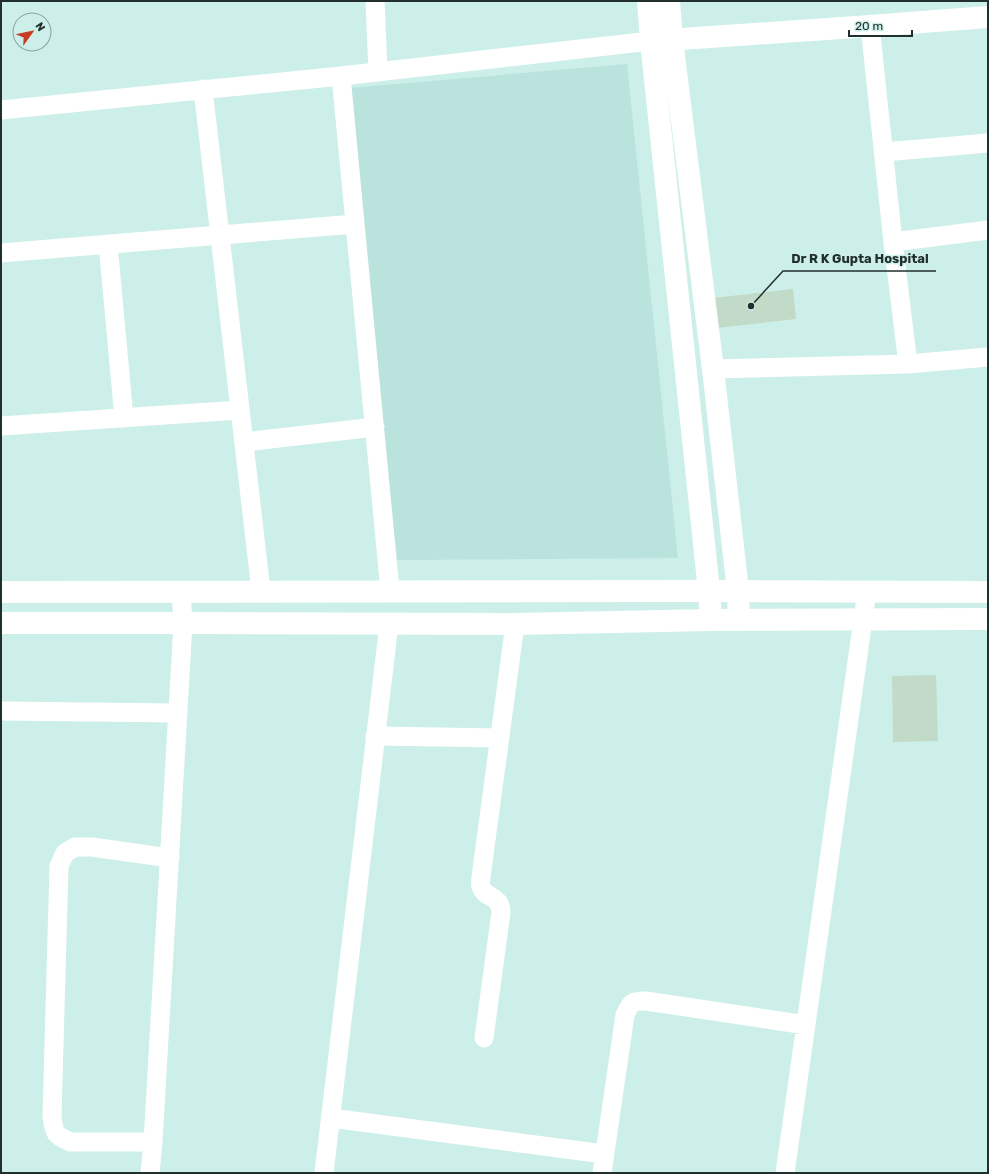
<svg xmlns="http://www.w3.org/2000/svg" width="989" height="1174" font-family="Rubik,sans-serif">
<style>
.built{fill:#b9e3dc}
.building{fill:#c2dac8}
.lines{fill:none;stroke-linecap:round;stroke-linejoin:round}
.minor{stroke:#fff;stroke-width:19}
.tertiary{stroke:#fff;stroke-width:22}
.secondary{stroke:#fff;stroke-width:22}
.primary{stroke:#fff;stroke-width:22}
.leader{fill:none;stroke:#22302d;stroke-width:1.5}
.callout-dot{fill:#22302d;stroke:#cdefe9;stroke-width:1.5}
.callout-label{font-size:13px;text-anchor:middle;font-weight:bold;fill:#22302d;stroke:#cdefe9;stroke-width:3;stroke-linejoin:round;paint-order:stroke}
</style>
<rect width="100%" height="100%" fill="#cdefe9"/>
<path class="built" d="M627 64 678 558 397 560 350 88Z"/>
<path class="building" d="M793 289 796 319 717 328 713 298Z
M936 675 938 741 893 742 892 676Z"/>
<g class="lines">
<path class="minor" d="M375 1 378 72
M870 26 893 242 908 364
M341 76 390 591
M203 89 261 591
M1 110 341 76 651 41
M884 152 988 143
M893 242 988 230
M108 244 124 418
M1 253 355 224
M713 369 908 364 988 357
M1 426 240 410
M244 442 375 427
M1 711 178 713
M375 736 500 738
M484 1038 501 912C500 894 485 899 481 887 480 884 481 880 481 877L515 624
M331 1118 604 1154
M153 1142H71C55 1136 54 1133 52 1116L59 866 65 853 75 847H92L170 858
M150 1173 153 1142 183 623 181 591
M324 1173 389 624
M602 1173 625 1015C631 1002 632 1001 646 1001L806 1025
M785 1173 867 591"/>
<path class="tertiary" d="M652 41 870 26 988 17"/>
<path class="secondary" d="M648 1 651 41 709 591 711 620
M669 1 672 40 713 369 738 591 739 620"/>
<path class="primary" d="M1 592 709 591 988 592
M1 623H183L515 624 711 620 988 619"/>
</g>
<path class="leader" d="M751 306L783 271H936"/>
<circle class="callout-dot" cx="751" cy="306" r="4"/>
<g class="callout-label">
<text x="860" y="263">Dr R K Gupta Hospital</text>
</g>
<rect width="989" height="1174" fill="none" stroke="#22302d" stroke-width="4"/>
<g transform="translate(32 32) rotate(57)"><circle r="19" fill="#cdefe9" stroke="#89a39e"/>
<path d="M0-3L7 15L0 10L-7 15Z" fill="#c73b24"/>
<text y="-6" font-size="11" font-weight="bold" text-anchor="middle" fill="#22302d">N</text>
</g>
<path d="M849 30v6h63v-6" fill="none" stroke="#22302d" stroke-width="2"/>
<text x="855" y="30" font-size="12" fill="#22302d" stroke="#cdefe9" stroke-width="3" paint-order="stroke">20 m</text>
</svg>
